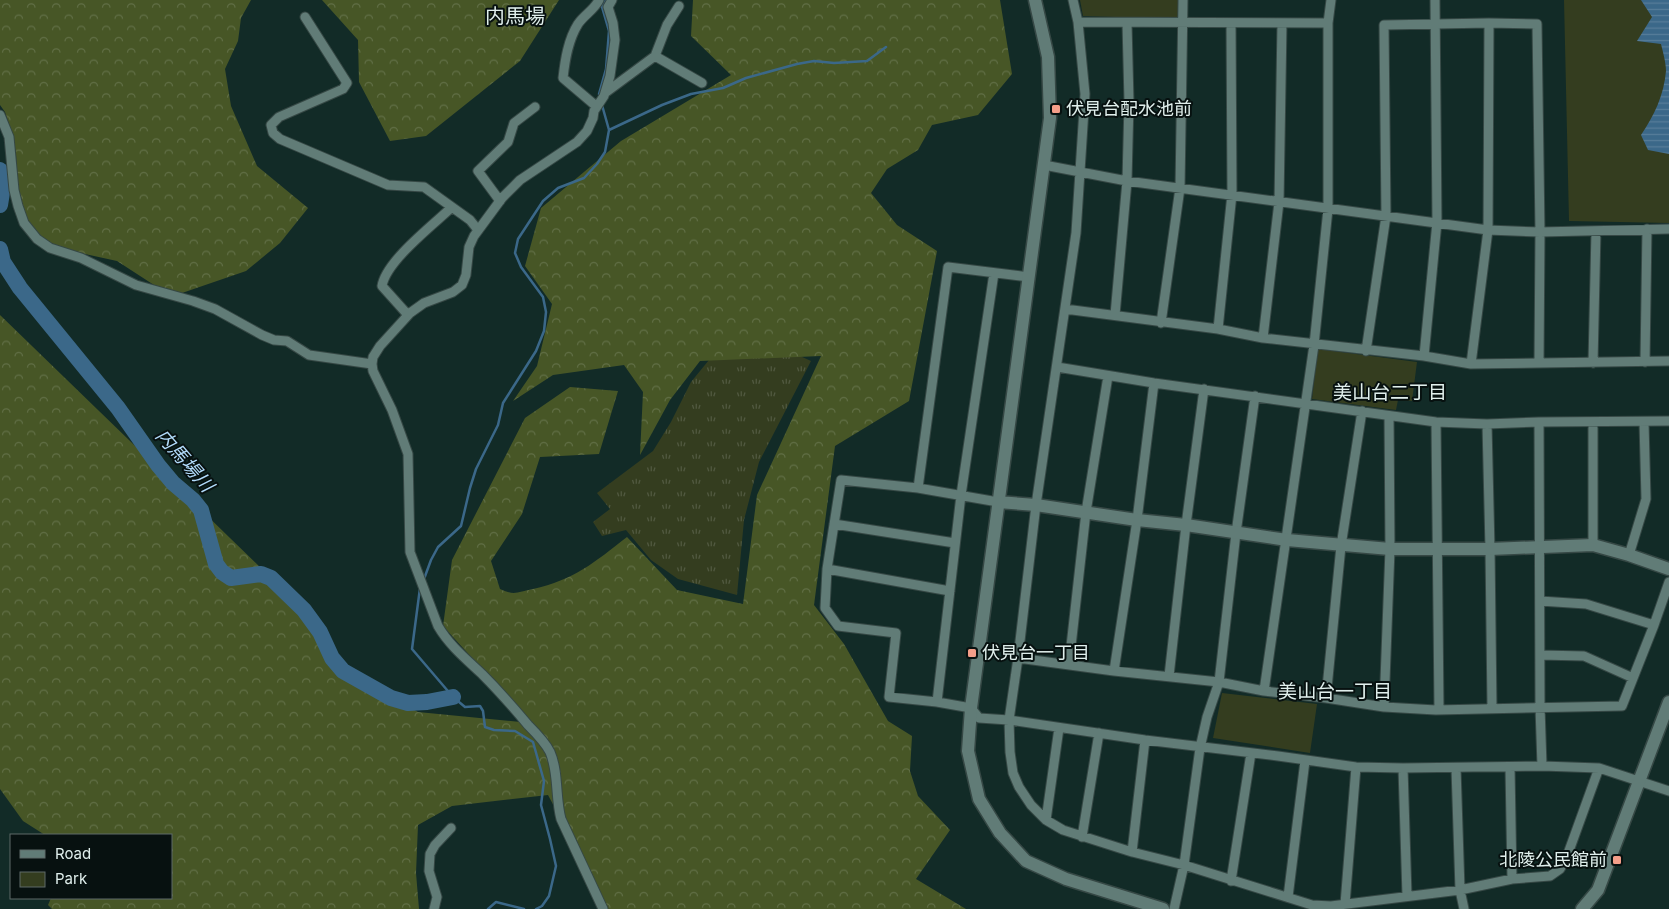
<svg xmlns="http://www.w3.org/2000/svg" width="1669" height="909" font-family="Inter,'Noto Sans JP',sans-serif">
<style>
.grass{fill:url(#grass-tufts)}
.forest{fill:url(#forest-crowns)}
.park{fill:#343d1f}
.water{fill:url(#water-rules)}
.lines{fill:none;stroke-linecap:round;stroke-linejoin:round}
.stream{stroke:#3b6889;stroke-width:2.5}
.river{stroke:#3b6889;stroke-width:16}
.street-casing{stroke:#364845;stroke-width:11}
.secondary-casing{stroke:#364845;stroke-width:15}
.street{stroke:#617c77;stroke-width:9}
.secondary{stroke:#617c77;stroke-width:12}
.poi-dot{fill:#f49e89;stroke:#071110;stroke-width:2}
.labels{text-anchor:middle;stroke-width:4;stroke-linejoin:round;paint-order:stroke}
.poi-label{font-size:18px;fill:#e0efec;stroke:#071110;text-anchor:start}
.neighbourhood-label{font-size:19px;fill:#e0efec;stroke:#071110}
.water-label{font-size:19px;font-style:italic;fill:#b3dcfc;stroke:#071110}
.quarter-label{font-size:20px;fill:#e0efec;stroke:#071110}
</style>
<defs>
<pattern id="grass-tufts" width="24" height="20" patternUnits="userSpaceOnUse" patternTransform="scale(1.25)"><rect width="24" height="20" fill="#343d1f"/><path d="M3 7l-1-3M5 7V3M7 7l1-3M15 17l-1-3M17 17v-4M19 17l1-3" fill="none" stroke="#515940"/></pattern>
<pattern id="forest-crowns" width="20" height="18" patternUnits="userSpaceOnUse" patternTransform="scale(1.25)"><rect width="20" height="18" fill="#475626"/><path d="M2 6a3 3 0 1 1 6 0M12 15a3 3 0 1 1 6 0" fill="none" stroke="#616f46"/></pattern>
<pattern id="water-rules" width="6" height="5" patternUnits="userSpaceOnUse" patternTransform="scale(1.25)"><rect width="6" height="5" fill="#3b6889"/><path d="M0 2.5h6" fill="none" stroke="#577e9a"/></pattern>
</defs>
<rect width="100%" height="100%" fill="#122b27"/>
<path class="grass" d="M736 327 811 361 759 462 744 520 737 595 678 579 651 560 626 530 602 536 593 522 610 509 597 493 653 451 671 422 691 382Z"/>
<path class="forest" d="M0 0H251L241 18 238 41 225 69 231 106 257 166 308 208 280 243 246 271 182 293 154 285 117 261 53 247 27 225 17 185 16 153 11 130 5 112 0 105Z
M322 0H559L520 61 426 136 390 141 359 82 358 40Z
M693 0H1000L1012 74 978 115 932 125 918 150 887 169 871 193 897 225 937 251 909 401 835 446 814 605 844 644 888 721 912 736 910 771 918 796 950 830 916 879 966 909H603L582 858 548 795 452 806 418 825 416 873 419 909H52L48 905 51 898H171V835H45L23 821 0 789V315L294 600 325 649 346 669 418 712 531 723 443 626 452 560 525 418 570 387 618 391 599 454 540 457 522 514 491 561 500 589C514 596 518 592 533 589 574 580 595 562 627 537L677 590 743 604 757 495 821 356 700 361 670 400 640 455 643 392 624 365 553 375 513 401 537 366 552 304 525 266 541 208 621 141 731 75 691 36Z"/>
<path class="park" d="M1080 0H1180V19L1083 16Z
M1564 0H1669V223L1569 221Z
M1318 349 1417 362 1412 401 1398 400 1396 410 1312 399Z
M1222 693 1317 704 1310 753 1213 738Z"/>
<path class="water" d="M1641 0H1669V154L1648 150 1641 135C1654 116 1664 95 1666 71 1666 63 1663 52 1661 44L1637 41 1652 17Z"/>
<g class="lines">
<path class="stream" d="M600 97 599 94 606 69 609 31 602 7 606 0
M609 130 662 105 691 94 723 88 746 78 797 64 814 61 834 63 867 61 886 47
M424 579 431 560 438 547 461 526 470 488 476 469 498 425 503 403 536 351 544 331 546 312 543 297 521 267 515 253 518 239 543 201 558 188 584 178 597 164 605 152 609 130 602 105
M420 588 412 649 453 697 465 707 480 706 483 711 485 727 494 730 515 731 533 742 544 781 541 805 550 839 556 866 549 896 542 906 536 909
M488 909 496 902 524 909"/>
<path class="river" d="M0 170 4 180 0 205
M0 249 3 262 20 288 118 408 158 465 173 483 193 500 201 510 216 564 222 572 231 578 261 574 271 578 304 610 320 632 332 658 343 671 391 698 408 703 427 702 453 697"/>
<defs>
<path id="street" d="M1073 0 1078 22 1085 94 1076 233 1036 505 1018 658 1009 720 1010 752 1013 773 1019 787 1031 805 1046 820 1063 830 1132 852 1184 865 1312 905 1331 906 1460 890 1512 879 1550 876 1560 869 1566 859 1599 768
M305 17 347 83 343 89 279 117 271 125 273 133 280 139 388 185 424 187 470 220 478 230
M1078 22 1328 23
M655 56 702 83
M605 93 655 56 667 25 679 6
M596 106 563 78C565 60 568 40 578 24 584 15 594 10 599 0
M0 115 9 137 14 190 18 206 24 223 37 239 50 248 81 258 136 285 193 301 215 309 262 335 274 340 287 341 309 355 372 364
M1044 165 1127 181 1488 230 1540 232 1669 229
M500 201 478 171 508 142 514 123 535 107
M1065 309 1218 329 1263 338 1424 356 1471 364 1669 361
M408 315 382 286C386 261 433 225 452 207
M1115 315 1127 181 1129 102 1127 23
M1161 323 1180 188 1183 0
M1218 329 1232 194 1231 23
M1263 338 1279 202 1282 23
M1366 351 1386 216 1384 25 1489 23 1537 24 1540 232 1539 363
M1424 356 1437 222 1435 0
M1645 362 1647 229
M1593 363 1596 231
M1471 364 1488 230 1489 23
M1057 367 1154 383 1436 422 1487 424 1539 422 1669 421
M1436 422 1439 709
M1539 422 1540 707 1542 766
M1593 422V545
M1487 424 1490 549 1492 708
M918 488 948 267 1029 277
M998 502 918 488 841 480 827 569 825 608 838 626 896 633 889 697 937 702 971 708 979 718 1009 720 1145 740 1278 756 1356 767 1403 768 1542 766 1599 768 1669 791
M834 524 955 543
M1629 555 1646 499 1644 422
M827 569 950 591
M1540 601 1586 604 1654 625
M1540 655 1584 656 1633 678
M1018 658 1114 671 1219 682 1264 691 1314 345 1328 209V23L1331 0
M1069 664 1086 512 1108 376
M1114 671 1137 520 1154 383
M1169 676 1186 525 1204 389
M1264 691 1326 698 1384 707 1436 710 1622 706 1654 625 1669 582
M1326 698 1341 546 1362 411
M937 702 961 495 994 273
M1384 707 1390 549 1389 416
M1403 768 1407 896
M1456 768 1460 890 1464 909
M1510 768 1512 879
M1046 820 1059 728
M1082 837 1099 733
M1132 852 1145 740
M1231 881 1251 753
M1288 897 1305 761
M1345 904 1356 767
M434 909 437 897 429 871 430 854 435 845 451 828
M603 909 561 819C555 797 559 773 550 752 545 742 536 733 528 725 513 707 498 690 482 674 466 659 449 645 438 626L410 552 408 454 392 410 373 371 372 364 373 357 380 346 410 313 424 303 453 292 462 285 466 275 469 247 474 236 502 198 520 180 577 142 587 131 593 118 594 111 604 96 610 76 615 40 613 23 608 7 612 0
M1174 909 1184 865 1200 748 1207 717 1219 682 1236 533 1255 396"/>
<path id="secondary" d="M1035 0 1048 57 1050 118 971 708 968 751 979 799 1000 833 1026 861 1066 879 1163 909
M998 502 1036 505 1137 520 1186 525 1287 540 1390 549H1490L1593 545 1629 555 1669 569
M1582 909 1598 890 1669 702"/>
</defs>
<use href="#street" class="street-casing"/>
<use href="#secondary" class="secondary-casing"/>
<use href="#street" class="street"/>
<use href="#secondary" class="secondary"/>
</g>
<g class="poi-dot">
<rect x="1051" y="104" width="10" height="10" rx="2.5"/>
<rect x="967" y="648" width="10" height="10" rx="2.5"/>
<rect x="1612" y="855" width="10" height="10" rx="2.5"/>
</g>
<g class="labels">
<g class="poi-label">
<text x="1066" y="115">伏見台配水池前</text>
<text x="982" y="659">伏見台一丁目</text>
<text x="1607" y="866" text-anchor="end">北陵公民館前</text>
</g>
<g class="neighbourhood-label">
<text x="1390" y="399">美山台二丁目</text>
<text x="1335" y="698">美山台一丁目</text>
</g>
<g class="water-label">
<text transform="translate(185 460) rotate(49)" y="7">内馬場川</text>
</g>
<g class="quarter-label">
<text x="515" y="23">内馬場</text>
</g>
</g>
<rect x="10" y="834" width="162" height="65" fill="#071110" stroke="#5e6a68"/>
<rect x="20" y="850" width="25" height="8" fill="#617c77" stroke="#5e6a68"/>
<text x="55" y="859" font-size="15" fill="#e0efec">Road</text>
<rect x="20" y="872" width="25" height="15" fill="#343d1f" stroke="#5e6a68"/>
<text x="55" y="884" font-size="15" fill="#e0efec">Park</text>
</svg>
